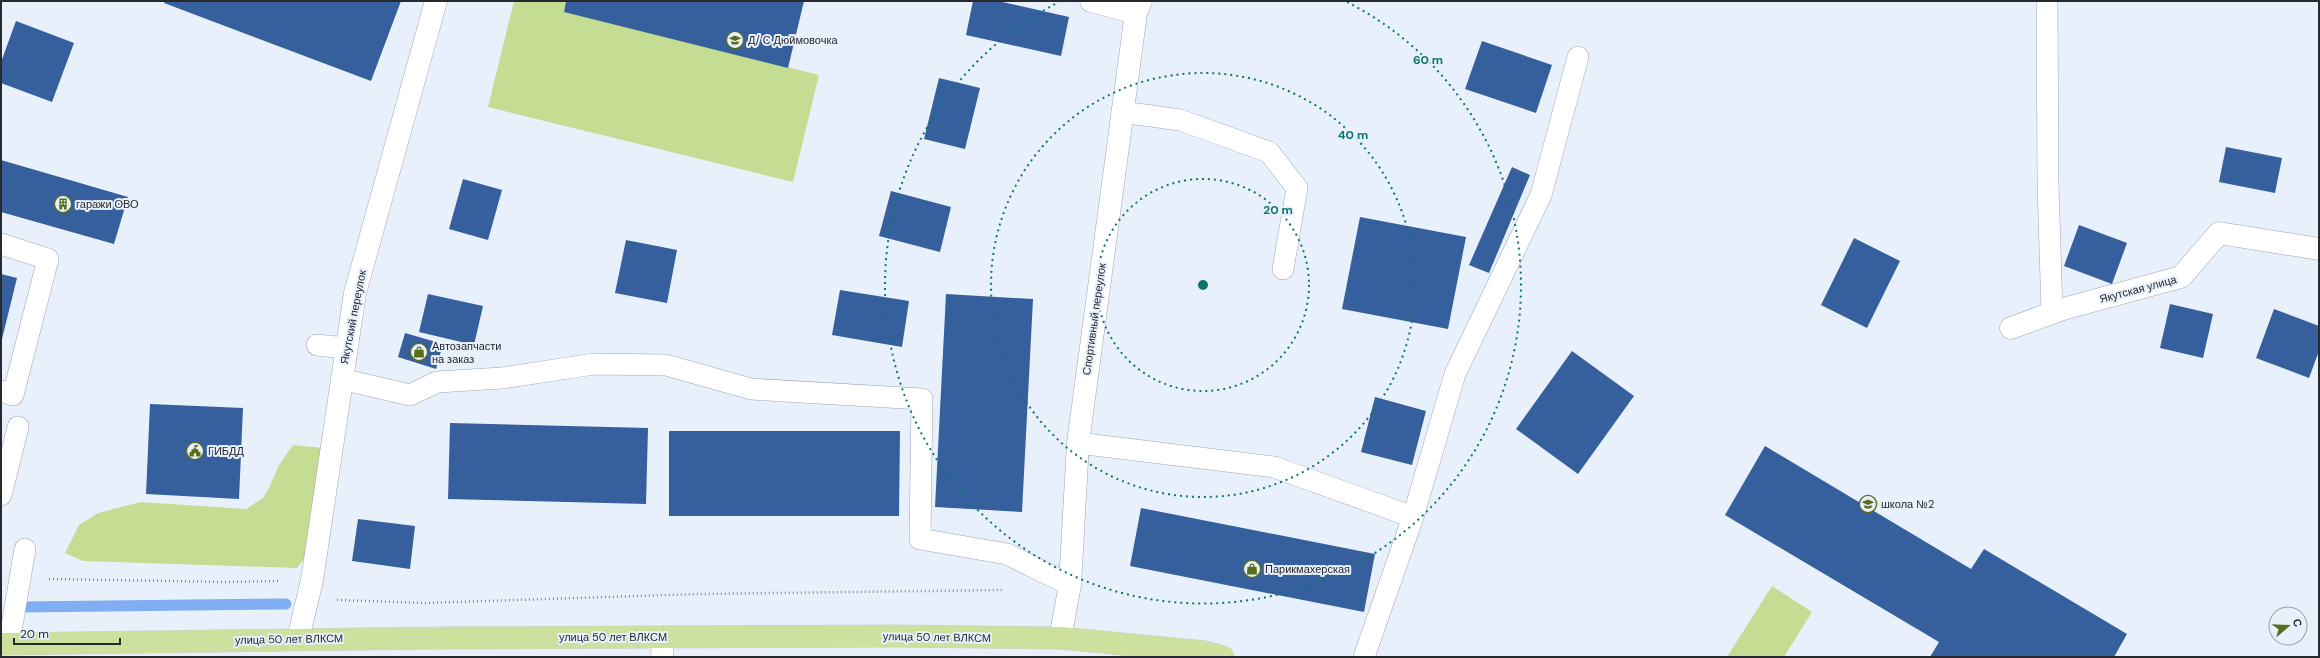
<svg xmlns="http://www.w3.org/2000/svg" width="2320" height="658" font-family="'DM Sans',sans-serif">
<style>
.green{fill:#c5dd92}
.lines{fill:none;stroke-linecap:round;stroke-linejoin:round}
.stream{stroke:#81adf2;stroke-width:11}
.building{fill:#365f9d}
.lane-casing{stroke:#9fa6b2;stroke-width:22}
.street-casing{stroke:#9fa6b2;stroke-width:23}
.primary-casing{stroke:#cfd0d1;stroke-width:23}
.path{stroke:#838991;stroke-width:2.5;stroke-dasharray:1 3;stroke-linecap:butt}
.lane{stroke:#fff;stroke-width:21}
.street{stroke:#fff;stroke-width:22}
.primary{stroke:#cde09e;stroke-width:22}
.ring{fill:none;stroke:#0f766e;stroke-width:2;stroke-dasharray:2 4}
.labels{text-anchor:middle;stroke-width:4;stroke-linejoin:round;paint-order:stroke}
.poi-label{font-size:11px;fill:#26292d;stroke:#e8f0fc;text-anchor:start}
.street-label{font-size:11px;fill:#26292d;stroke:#e8f0fc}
.centre{fill:#0f766e;stroke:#e8f0fc;stroke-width:2}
.ring-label{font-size:12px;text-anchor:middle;font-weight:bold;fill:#0f766e;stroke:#e8f0fc;stroke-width:4;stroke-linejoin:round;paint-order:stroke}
</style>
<rect width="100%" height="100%" fill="#e8f0fc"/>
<path class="green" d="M514 1H566L564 11 819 75 793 182 488 107Z
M293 445 324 448 304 559 297 568 83 561 65 553 79 525 98 513 141 502 246 509 263 498 270 486 279 465Z
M1772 586 1812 612 1784 657H1727Z"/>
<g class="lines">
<path class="stream" d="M22 607 286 604"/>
</g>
<path class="building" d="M165 1H401L371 81 164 3Z
M566 1H804L788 68 564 12Z
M973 1H998L1069 17 1061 56 966 35Z
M16 21 74 43 52 102 1 83V62Z
M1482 41 1552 65 1536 113 1465 89Z
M939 78 980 88 965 149 924 139Z
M2226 147 2282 158 2275 193 2219 182Z
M1 160 128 197 114 244 1 212Z
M1512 167 1530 175 1489 273 1469 265Z
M463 179 502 190 488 240 449 229Z
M891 191 951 207 940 252 879 236Z
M1360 217 1466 237 1448 329 1342 309Z
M2079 225 2127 243 2112 284 2064 266Z
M1854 238 1900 261 1867 328 1821 305Z
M626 240 677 250 667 303 615 293Z
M1 274 17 278 2 339H1Z
M840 290 909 301 902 347 832 335Z
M428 294 483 306 474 345 419 332Z
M946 294 1033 299 1022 512 935 507Z
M2170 304 2213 314 2203 358 2160 348Z
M2274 309 2319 326V351L2309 378 2256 358Z
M405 333 443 344 436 369 398 357Z
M1572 351 1634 396 1578 474 1516 429Z
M1375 397 1426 411 1412 465 1361 452Z
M150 404 243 408 239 499 146 494Z
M450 423 648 428 646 504 448 499Z
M669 431H900L899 516H669Z
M1765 446 1971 569 1984 549 2127 634 2114 657H1930L1939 642 1725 515Z
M1141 508 1375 554 1364 612 1130 566Z
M358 519 415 526 410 569 352 561Z"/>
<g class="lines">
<defs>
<path id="lane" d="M2047 1 2048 184 2052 313
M1122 112 1180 120 1269 152 1297 188 1283 269
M1 244 48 259 13 395 1 391
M317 345 346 348
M341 379 410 395 437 382 502 378 594 364 666 365 751 389 922 399 920 539 1007 554 1070 585
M1078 443 1274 467 1413 517
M1 495 18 427
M9 643 25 549
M1364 657 1413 517 1455 374 1541 195 1578 57"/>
<path id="street" d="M1091 1 1136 13
M2011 328 2063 309 2181 277 2219 233 2319 249
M1060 638 1070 585 1078 443 1136 13 1141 1
M298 639 312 580 355 293 436 1
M662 657 663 637"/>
<path id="primary" d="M1 644 434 638 896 636 1060 638 1205 652 1223 657"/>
</defs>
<use href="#lane" class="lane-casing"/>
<use href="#street" class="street-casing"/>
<use href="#primary" class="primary-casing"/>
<path class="path" d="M49 579 224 582 280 581
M337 600 425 603 698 594 1002 590"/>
<use href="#lane" class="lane"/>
<use href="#street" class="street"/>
<use href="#primary" class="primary"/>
</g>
<g class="ring">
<circle cx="1203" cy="285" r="106"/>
<circle cx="1203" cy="285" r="212"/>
<path d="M1347 2A318 318 0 1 1 1059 2"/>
</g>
<defs>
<symbol id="school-ring" viewBox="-11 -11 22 22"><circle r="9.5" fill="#e8f0fc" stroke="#596e1d" stroke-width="1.5"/><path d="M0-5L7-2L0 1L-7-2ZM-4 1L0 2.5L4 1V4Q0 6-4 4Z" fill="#596e1d"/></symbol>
<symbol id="building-ring" viewBox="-11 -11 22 22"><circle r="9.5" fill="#e8f0fc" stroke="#596e1d" stroke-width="1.5"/><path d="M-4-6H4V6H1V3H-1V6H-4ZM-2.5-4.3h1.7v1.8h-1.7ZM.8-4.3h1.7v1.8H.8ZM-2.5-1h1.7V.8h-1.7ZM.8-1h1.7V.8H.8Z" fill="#596e1d"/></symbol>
<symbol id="shop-ring" viewBox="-11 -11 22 22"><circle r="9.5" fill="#e8f0fc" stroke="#596e1d" stroke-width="1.5"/><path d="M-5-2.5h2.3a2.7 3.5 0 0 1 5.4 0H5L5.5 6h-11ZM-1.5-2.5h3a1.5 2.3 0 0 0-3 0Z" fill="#596e1d"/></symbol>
<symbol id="civic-ring" viewBox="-11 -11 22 22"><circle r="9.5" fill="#e8f0fc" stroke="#596e1d" stroke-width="1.5"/><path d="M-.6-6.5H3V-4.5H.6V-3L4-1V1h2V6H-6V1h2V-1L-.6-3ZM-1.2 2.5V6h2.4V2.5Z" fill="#596e1d"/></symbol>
</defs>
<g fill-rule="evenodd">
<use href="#school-ring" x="725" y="30" width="20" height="20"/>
<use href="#building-ring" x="53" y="194" width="20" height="20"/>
<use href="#shop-ring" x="409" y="342" width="20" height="20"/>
<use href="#civic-ring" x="185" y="441" width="20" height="20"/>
<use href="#school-ring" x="1858" y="494" width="20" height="20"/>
<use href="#shop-ring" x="1242" y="559" width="20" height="20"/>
</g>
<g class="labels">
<g class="poi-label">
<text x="748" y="44">Д/ С Дюймовочка</text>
<text x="76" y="208">гаражи ОВО</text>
<text x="432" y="350">Автозапчасти<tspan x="432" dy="13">на заказ</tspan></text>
<text x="208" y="455">ГИБДД</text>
<text x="1881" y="508">школа №2</text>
<text x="1265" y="573">Парикмахерская</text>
</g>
<g class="street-label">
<text transform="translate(2138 289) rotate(-15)" y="4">Якутская улица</text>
<text transform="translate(353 317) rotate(-79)" y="4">Якутский переулок</text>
<text transform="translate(1094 319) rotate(-82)" y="4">Спортивный переулок</text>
<text x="613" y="641">улица 50 лет ВЛКСМ</text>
<text transform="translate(937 637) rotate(1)" y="4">улица 50 лет ВЛКСМ</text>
<text transform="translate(289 639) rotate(-1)" y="4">улица 50 лет ВЛКСМ</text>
</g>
</g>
<circle cx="1203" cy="285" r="6" class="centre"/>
<g class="ring-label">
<text x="1428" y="64">60 m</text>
<text x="1353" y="139">40 m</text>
<text x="1278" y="214">20 m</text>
</g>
<rect width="2320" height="658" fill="none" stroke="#26292d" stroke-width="4"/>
<g transform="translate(2288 626) rotate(71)"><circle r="19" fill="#e8f0fc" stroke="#9aa0a9"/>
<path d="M0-3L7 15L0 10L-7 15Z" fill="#596e1d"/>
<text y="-6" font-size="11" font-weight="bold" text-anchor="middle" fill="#26292d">С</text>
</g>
<path d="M14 638v6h106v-6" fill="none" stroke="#26292d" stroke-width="2"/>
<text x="20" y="638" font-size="12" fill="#26292d" stroke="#e8f0fc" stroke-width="3" paint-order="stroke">20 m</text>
</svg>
